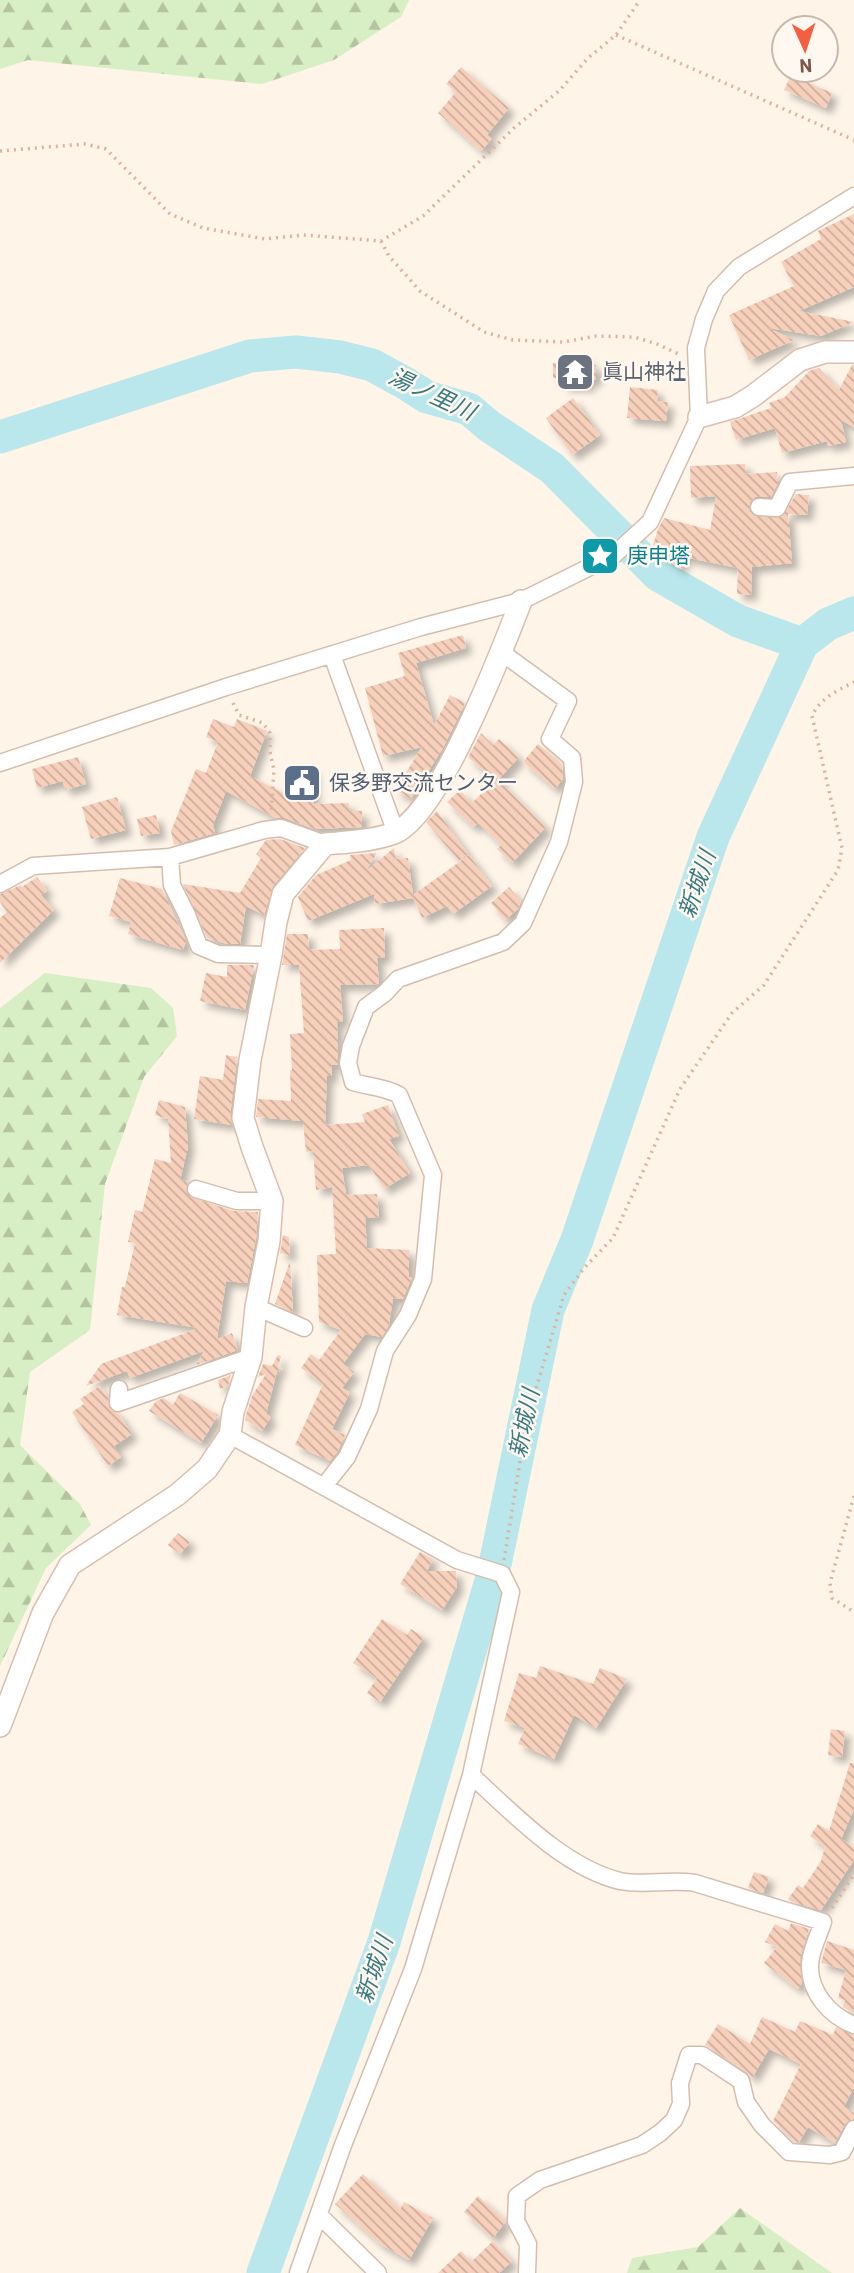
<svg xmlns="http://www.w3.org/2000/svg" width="854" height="2273" font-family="Barlow,'Noto Sans JP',sans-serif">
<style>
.forest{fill:url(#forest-firs)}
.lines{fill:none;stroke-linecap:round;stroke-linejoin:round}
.river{stroke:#b9e7eb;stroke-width:33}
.building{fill:url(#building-back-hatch);filter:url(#shadow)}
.street-casing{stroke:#d5bdae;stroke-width:19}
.secondary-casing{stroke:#dbbeae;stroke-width:24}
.path{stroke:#ddb39e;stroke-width:3.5;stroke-dasharray:2 5;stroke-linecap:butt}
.street{stroke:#fff;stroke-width:16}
.secondary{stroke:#fff;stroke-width:21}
.labels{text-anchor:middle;stroke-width:5;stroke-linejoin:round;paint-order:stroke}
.worship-label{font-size:21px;fill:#5b616d;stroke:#fff8f0;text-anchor:start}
.culture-label{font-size:21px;fill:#0d838f;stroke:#fff8f0;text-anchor:start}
.service-label{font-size:21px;fill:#4e5e75;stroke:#fff8f0;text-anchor:start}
.water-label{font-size:23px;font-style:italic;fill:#3a7b82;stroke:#fff8f0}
</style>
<defs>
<pattern id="forest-firs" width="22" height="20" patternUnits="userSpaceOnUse" patternTransform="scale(1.75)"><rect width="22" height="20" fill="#d8eec4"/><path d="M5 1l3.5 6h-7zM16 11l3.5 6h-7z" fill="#b4c4a1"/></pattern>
<pattern id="building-back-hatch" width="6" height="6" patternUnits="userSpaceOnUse" patternTransform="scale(1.75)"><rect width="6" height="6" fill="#f7d0bc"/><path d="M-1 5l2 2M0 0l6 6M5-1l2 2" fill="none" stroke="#cdac9b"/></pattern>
<filter id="shadow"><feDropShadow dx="6" dy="6" stdDeviation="3.5" flood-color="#0004"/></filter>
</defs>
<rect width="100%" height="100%" fill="#fef4e8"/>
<path class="forest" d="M0 0H409L401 17 334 60 262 84 28 60 0 69Z
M45 973 151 988 173 1008 177 1036 144 1077 105 1184 90 1330 30 1372 20 1445 80 1504 91 1525 46 1568 0 1666V1008Z
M740 2208 832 2273H627L632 2258 698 2247Z"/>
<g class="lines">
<path class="river" d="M0 437 250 356 296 352 340 357 372 365 405 383 427 397 469 409 489 426 552 468 658 575 738 621 802 644
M263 2273 384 1942 493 1574 548 1310 577 1240 713 837 802 644 828 624 854 613"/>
</g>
<path class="building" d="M461 67 509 108 487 135 492 139 481 151 438 113 456 92 446 84Z
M791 75 832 93 826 108 784 90Z
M854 214V287L799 311 854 322 821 336 768 328 794 340 749 360 729 315 794 286 781 262 821 239 818 231Z
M563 358H589V365H596V380H589V386L562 385 563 378H553V363H563Z
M852 365H854V427L841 420 846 442 828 446 827 441 782 453 775 428 736 440 730 422 771 408 769 403 785 397 809 371 819 368 839 390Z
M630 387 658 390 657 401 668 402 666 421 627 418Z
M573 398 600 435 572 455 546 418Z
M745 464 746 474 777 472 778 483 771 497H755L750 502 749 511 754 516 782 517 796 494 809 495 807 515 788 514 792 563 752 567 751 595 737 594 738 568 684 557 681 569 652 549 658 529 664 518 710 530 716 496 691 498 690 466Z
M463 635 466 648 416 663 434 725 450 695 465 703 443 748 411 799 395 790 422 747 383 756 365 688 405 676 398 653Z
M213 719 234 727 237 719 267 731 250 776 291 797 290 768 313 767 314 804 349 803V811H362V827L315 829 285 818H276L226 791 213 825 215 833 174 845 171 831 196 769 206 773 218 742 206 737Z
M481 733 493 745 499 739 519 757 498 780 546 827 512 863 497 849 501 845 478 823 473 827 447 802 460 790 472 803 494 781 468 757Z
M538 744 562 764 563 779 555 789 523 762Z
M78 757 86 784 65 790 63 781 37 788 32 769Z
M117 797 126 830 91 839 82 807Z
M437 811 468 854 459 861 426 822Z
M156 815 160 833 141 836 137 819Z
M280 839 305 848 273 886 264 915 246 906 240 944H227L207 938 183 884 240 893 261 858 256 854 266 840Z
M394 848 396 859 408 858 413 895 469 855 492 886 453 914 447 906 422 918 413 898 375 904 374 894 308 921 298 897 316 875 351 860 350 855 377 853 366 871Z
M37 877 47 891 41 895 54 910 0 963V918L7 912 0 902V894L21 885 22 887Z
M120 878 162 889 186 941 183 950 128 934 131 922 109 916Z
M509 887 521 901 518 909 505 920 491 903Z
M384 928 385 957 377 958 379 984 340 985 343 1021 337 1022 338 1065H331L332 1076H327L325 1125 365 1122 362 1114 388 1105 399 1136 389 1139 410 1173 384 1189 369 1165 342 1168 346 1195 377 1194 379 1217 365 1218 367 1248 409 1250V1277H412L403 1299 393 1298 389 1325 382 1337 365 1334 343 1364 354 1372 342 1388 350 1392 332 1429 345 1435 338 1451 330 1461 295 1445 323 1384 301 1368 311 1354 319 1360 341 1330 319 1322 317 1255 336 1254 332 1187 316 1190 313 1151 306 1152 303 1121 256 1117 258 1099 291 1101 290 1070H292L290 1034 304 1033 299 965H282L287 934H308L309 950 340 949 339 930Z
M227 965H254L245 1010 200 1001 206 973 227 977Z
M226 1055 237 1057 230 1116 232 1125 194 1119 200 1076 223 1080Z
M159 1100 185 1107 188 1147 180 1180 188 1182 186 1191 188 1196 234 1211 258 1212 256 1239 247 1283 226 1281 217 1339 232 1333 238 1350 196 1365 204 1351 130 1378 127 1371 86 1386 101 1364 199 1328 117 1315 122 1287H125L135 1243 128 1242 135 1210 142 1212 155 1159 171 1163 168 1119 155 1115Z
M283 1235 289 1237 290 1256 280 1253Z
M290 1261 293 1312 275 1304Z
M278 1355 281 1356 278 1367 283 1369 277 1371 266 1414 271 1417 262 1431 245 1420 246 1415 252 1396 266 1374 258 1377 263 1364 272 1366Z
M231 1375 228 1386 220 1389 218 1380Z
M100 1386 108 1398 109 1408 118 1413 132 1434 114 1446 121 1457 108 1466 72 1412 84 1404 80 1399Z
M180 1393 218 1415 201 1443 149 1411 156 1401 164 1398 173 1405Z
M178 1533 190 1542 180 1554 168 1545Z
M420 1552 433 1559 427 1571H456L457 1587 442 1610 400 1584Z
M382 1619 407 1635 411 1629 424 1637 380 1702 367 1693 377 1678 353 1663Z
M540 1666 593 1684 600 1668 627 1679 596 1728 574 1715 554 1759 518 1744 525 1728 504 1721 519 1673 536 1678Z
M831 1729 845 1731 842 1757 828 1755Z
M850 1763H854V1809L841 1839 854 1847V1860L821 1910 792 1902 788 1899 798 1885 803 1888 821 1861 825 1847 810 1836 818 1824 829 1831Z
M754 1872 769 1877 763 1893 748 1888Z
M791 1923 809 1929 800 1958 802 1983 798 1989 764 1963 777 1947 765 1942 775 1924 788 1931Z
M827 1941 854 1950V2013L843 2007 845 2000 838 1998 846 1970 821 1963Z
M762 2017 795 2032 800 2021 833 2035 836 2027 854 2035V2087L844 2107 854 2113V2118L845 2124 835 2143 808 2127 799 2142H797L773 2121 801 2064 769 2049 752 2078 747 2072 705 2045 718 2024 750 2044Z
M363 2174 400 2209 404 2202 433 2218 409 2260 380 2244 335 2204Z
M478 2196 506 2221 493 2238 464 2212Z
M493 2241 512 2261 499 2273H438L461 2251 471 2262Z"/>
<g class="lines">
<defs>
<path id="street" d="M759 507 777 508 790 482 854 476
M332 655 396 833
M0 763 226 687 421 627 521 601 614 555 650 522 699 417 696 348 704 319 716 291 739 267 854 196
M170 857 172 885 187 915 199 946 218 954 271 955
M0 884 33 866 170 857 264 830 281 828 325 844
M196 1189 237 1201H272
M256 1307 304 1328
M119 1389 118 1403 251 1357
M230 1435 457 1560 502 1574 511 1592 471 1775 413 1969 343 2145 298 2273
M324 1486 347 1457 369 1409 385 1351 408 1315 423 1279 433 1175 399 1095C385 1087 369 1087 353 1082L348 1063 351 1046 366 1007 385 993 398 979 503 942 523 923 559 842 574 782 572 758 550 739 568 701 501 652
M471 1775C513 1813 563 1867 620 1881 644 1886 670 1879 695 1883L823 1922C819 1935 810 1952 810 1965 809 1992 830 2016 854 2025
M319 2215 378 2273
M527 2273 528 2244 516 2221 517 2196 540 2180 642 2145 660 2133 674 2120 681 2104 680 2083 689 2055H702L741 2081 746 2102 762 2125 789 2152 830 2155 842 2152 854 2129"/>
<path id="secondary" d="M699 417 735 407 753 396 800 360 825 352H854
M0 1726 43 1613 70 1565 177 1495 207 1469 230 1435 233 1412 251 1357 256 1307 269 1241 272 1201 252 1147 243 1118 250 1060 271 955 276 922 283 894 325 844C347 842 373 841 394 833 439 816 503 648 521 601"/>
</defs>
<use href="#street" class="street-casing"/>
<use href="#secondary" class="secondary-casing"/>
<path class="path" d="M616 35 854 140
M0 151 85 144 106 149 170 214 203 228 265 239 303 235 381 241 423 216 514 128 559 91 588 58 616 35 640 0
M381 241 389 256 420 291 484 332 513 340 563 342 596 336 634 337 657 344 681 355
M604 374 681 378
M233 703 239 715 263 723 270 733V752L274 770 271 813
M854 1496 830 1583 832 1598 854 1612
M504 1560 527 1419 564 1295 584 1268 613 1238 680 1089 732 1013 764 985 838 870 842 848 812 716C820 698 837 691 854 682
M832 1908 854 1874"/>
<use href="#street" class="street"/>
<use href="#secondary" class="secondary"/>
</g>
<defs>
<symbol id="temple-square" viewBox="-11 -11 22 22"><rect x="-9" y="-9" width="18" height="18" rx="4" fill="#6b7280" stroke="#fff8f0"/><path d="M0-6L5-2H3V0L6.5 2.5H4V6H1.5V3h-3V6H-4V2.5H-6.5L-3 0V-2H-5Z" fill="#fff"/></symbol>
<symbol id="sight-square" viewBox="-11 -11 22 22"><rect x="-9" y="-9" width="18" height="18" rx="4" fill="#0f9aa8" stroke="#fff8f0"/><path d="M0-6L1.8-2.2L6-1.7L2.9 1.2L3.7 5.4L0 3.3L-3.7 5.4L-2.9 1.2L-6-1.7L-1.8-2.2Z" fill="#fff"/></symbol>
<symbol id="civic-square" viewBox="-11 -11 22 22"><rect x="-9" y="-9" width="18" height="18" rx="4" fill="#5c6f8a" stroke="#fff8f0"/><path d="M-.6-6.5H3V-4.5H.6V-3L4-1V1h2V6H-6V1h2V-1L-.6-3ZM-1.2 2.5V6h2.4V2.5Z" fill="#fff"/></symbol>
</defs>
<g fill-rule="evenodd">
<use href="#temple-square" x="553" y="350" width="44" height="44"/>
<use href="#sight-square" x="578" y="534" width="44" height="44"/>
<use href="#civic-square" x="280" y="761" width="44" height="44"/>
</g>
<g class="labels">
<g class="worship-label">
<text x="602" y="379">眞山神社</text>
</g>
<g class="culture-label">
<text x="627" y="563">庚申塔</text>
</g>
<g class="service-label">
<text x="329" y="790">保多野交流センター</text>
</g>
<g class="water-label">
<text transform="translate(432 394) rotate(25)" y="8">湯ノ里川</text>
<text transform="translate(697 884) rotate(-71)" y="8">新城川</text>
<text transform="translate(524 1423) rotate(-78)" y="8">新城川</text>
<text transform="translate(374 1969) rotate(-71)" y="8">新城川</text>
</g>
</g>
<g transform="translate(805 49) rotate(177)"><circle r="33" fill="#fff8f0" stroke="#cbb8ad" stroke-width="2"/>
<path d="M0-5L12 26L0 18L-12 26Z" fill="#f45e41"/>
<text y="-10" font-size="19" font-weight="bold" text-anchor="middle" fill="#7c5748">N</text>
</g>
</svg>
